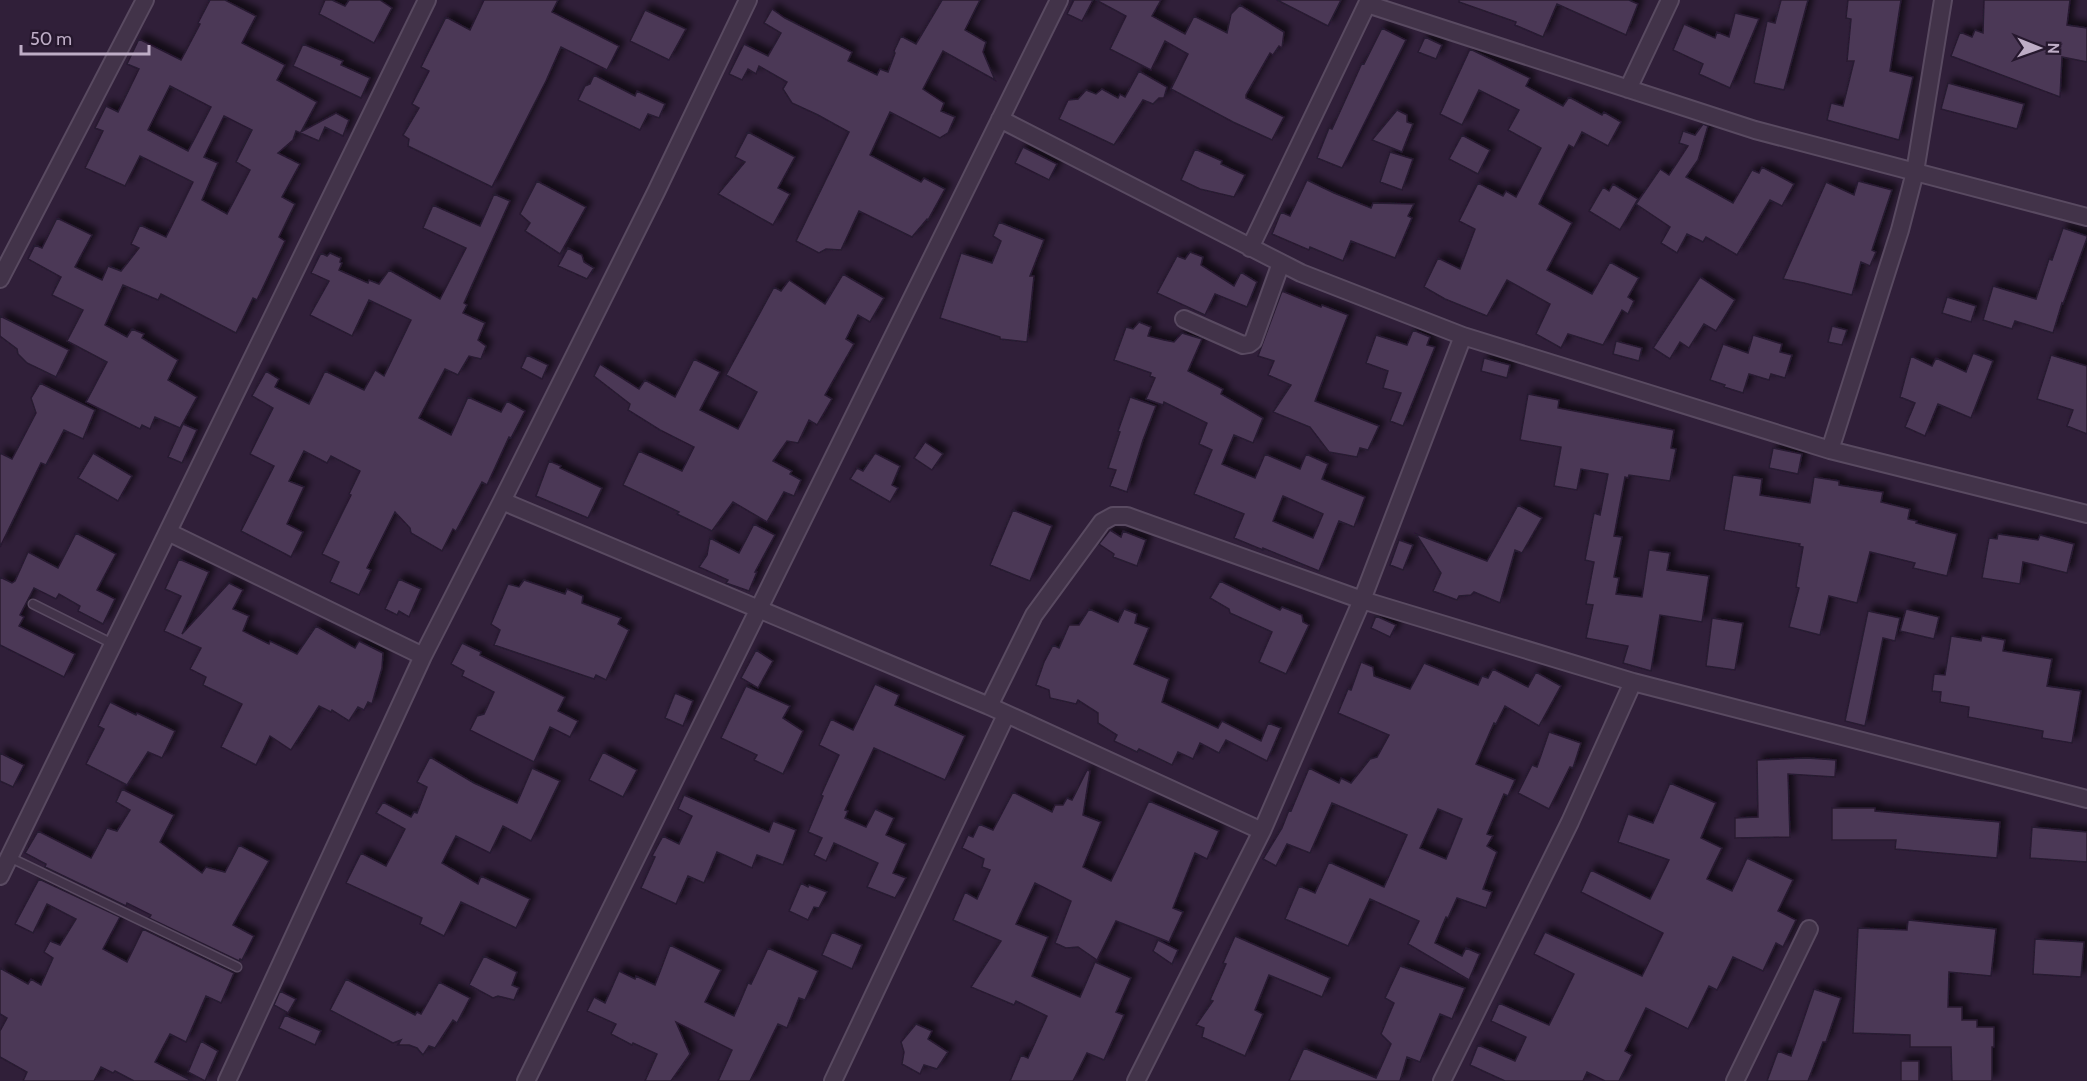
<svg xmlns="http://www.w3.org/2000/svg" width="2087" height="1081" font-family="Cabin,sans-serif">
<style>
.building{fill:#4c3857;stroke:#281a30;stroke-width:1.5;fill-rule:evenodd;filter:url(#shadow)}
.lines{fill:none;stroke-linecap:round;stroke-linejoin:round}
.service-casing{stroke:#594a61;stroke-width:11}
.minor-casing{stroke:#594a61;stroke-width:20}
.service{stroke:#423349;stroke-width:8}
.minor{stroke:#423349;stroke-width:16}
</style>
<defs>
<filter id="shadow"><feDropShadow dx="5.5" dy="-5.5" stdDeviation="3" flood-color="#0009"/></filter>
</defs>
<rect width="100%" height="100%" fill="#301f39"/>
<path class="building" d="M210 0H225L256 16 242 43 285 65 277 80 317 102 301 132 336 113 349 120 343 136 325 127 319 141 296 131 293 140 278 153 300 164 282 197 295 204 279 237 285 241 257 300 253 298 236 333 161 294 158 300 123 285 105 325 127 337 132 329 144 334 142 338 178 360 168 380 197 397 180 428 155 417 150 429 142 425 140 429 86 402 107 362 67 341 83 310 52 295 61 277 28 259 35 245 42 248 57 218 92 235 75 267 102 280 108 266 121 271 139 248 131 244 140 225 166 237 193 182 140 156 125 186 85 168 103 131 95 128 106 106 118 112 139 69 127 64 139 39 181 60 200 24 198 23ZM170 86 211 107 188 151 148 130ZM224 116 252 130 236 162 250 170 227 214 202 200 218 163 204 157Z
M325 0H332L345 6 349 0H380L392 8 374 43 319 14Z
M484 0H558L552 12 619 46 607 70 561 47 546 81 492 187 408 146 409 139 403 135 419 108 412 104 429 71 421 67 446 17 470 30Z
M942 0H980L965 30 986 42 983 52 995 80 943 51 923 89 944 103 941 111 955 117 948 133 940 138 890 112 870 155 921 182 924 178 945 189 928 220 927 219 912 237 859 211 841 250 826 249 819 253 796 241 849 132 818 115 792 103 783 89 787 82 759 66 756 74 748 69 742 80 729 74 744 44 768 56 781 33 764 23 772 9 785 18 852 52 848 61 877 75 880 69 888 72 895 53 894 51 901 36 916 44Z
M1074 0H1093L1082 21 1067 14Z
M1096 0H1161L1152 16 1185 34 1194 16 1227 33 1231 14 1240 5 1284 32 1282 48 1279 46 1273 55 1270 53 1246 95V98L1284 117 1272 140 1233 122 1171 89 1188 54 1165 41 1151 70 1110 49 1126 16Z
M1277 0H1341L1328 26Z
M1459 0H1629L1638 4 1626 35 1557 4 1543 37 1515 25 1516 22 1459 2Z
M1781 0H1808L1784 90 1754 83 1767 21 1775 23Z
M1848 0H1901L1890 71 1913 77 1899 140 1827 120 1831 103 1843 106 1854 61H1847L1851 19 1846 18Z
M1984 0H2070L2067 25 2087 28V62L2062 57 2060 97 1951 56 1960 32 1972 37 1975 30 1983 33Z
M645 10 686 29 669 60 630 41Z
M1735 13 1759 19 1730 88 1699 74 1703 64 1673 50 1684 24 1715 38 1717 32 1729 37Z
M1382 28 1406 40 1342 168 1317 158 1329 128 1332 129 1362 63 1364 64Z
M1425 37 1442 45 1436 59 1418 52Z
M303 44 343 61 341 65 370 78 361 98 293 66Z
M1470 49 1530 78 1526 86 1563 106 1569 97 1602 115 1604 112 1621 122 1608 146 1582 132 1574 148 1569 145 1539 204 1572 223 1547 270 1592 294 1610 262 1639 278 1628 297 1634 301 1628 314 1622 310 1603 345 1568 334 1561 348 1536 334 1550 304 1507 280 1487 316 1445 299 1424 287 1438 258 1460 269 1475 229 1459 221 1478 183 1503 196 1506 191 1516 197 1541 148 1508 130 1519 110 1479 90 1462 125 1440 114Z
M1139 71 1167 87 1164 98H1159L1153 104 1143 100 1114 145 1059 119 1068 100 1078 99 1086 90 1096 94 1102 89 1118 98 1120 94 1125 97Z
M594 75 635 96 637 91 665 104 659 118 648 114 640 130 578 100 585 86 590 84Z
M1948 83 2024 104 2017 129 1941 109Z
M1397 110 1407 115V122L1413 124 1402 152 1372 140Z
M1703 124 1708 126 1698 160 1686 177 1733 203 1752 170 1759 173 1762 167 1794 184 1782 206 1770 200 1737 255 1706 237 1703 242 1687 234 1677 253 1661 243 1670 227 1636 204 1660 169 1669 175 1688 146 1679 143 1683 131 1695 135Z
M748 132 795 157 778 188 790 194 773 225 718 194 745 162 735 157Z
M1462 135 1490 150 1478 174 1449 159Z
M1023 147 1057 164 1049 180 1015 163Z
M1195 149 1222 161 1221 164 1245 175 1234 197 1200 189 1181 180Z
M1390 152 1413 159 1402 190 1380 182Z
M1307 180 1334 193 1371 208 1373 203 1414 204 1408 216 1412 218 1395 258 1351 241 1343 261 1310 247 1309 250 1272 234 1281 212 1290 216Z
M537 181 586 207 560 254 525 231 530 223 520 214Z
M1858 181 1892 190 1872 250 1876 252 1870 266 1861 262 1852 295 1804 283 1783 279 1826 182 1854 195Z
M1613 184 1638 199 1620 230 1589 211 1603 187 1609 191Z
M494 194 510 201 464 303 467 305 463 313 485 323 478 340 486 346 481 359 469 356 458 375 445 369 419 418 451 435 468 397 501 412 507 401 525 411 511 438 509 437 487 485 482 482 456 531 453 529 442 551 411 533 410 528 395 512 367 568 371 570 359 595 330 582 339 562 322 554 351 495 349 494 360 471 331 456 327 463 304 451 289 481 304 487 287 524 303 532 291 557 241 531 274 466 250 454 273 408 252 396 266 371 279 379 275 387 309 404 325 371 364 390 375 370 384 376 411 320 369 300 352 336 310 315 329 281 311 273 321 253 327 256 330 253 341 258 340 262 342 263 339 270 368 283 369 280 379 284 389 270 440 299 466 248 423 228 433 205 480 226Z
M999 222 1044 240 1030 276H1034L1027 342 1000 339V337L940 318 961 253 992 263 1001 241 993 236Z
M2063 228 2087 236V238L2063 304 2062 303 2053 333 2015 321 2012 329 1983 320 1993 286 2036 299 2049 259 2052 260Z
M568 248 582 255 584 262 594 268 587 279 558 266Z
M1190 252 1203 257 1201 265 1234 286 1241 272 1257 282 1247 307 1215 294 1205 315 1157 293 1177 256 1185 259Z
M843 274 884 298 870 322 858 315 846 339 854 344 825 395 832 399 817 425 809 420 798 443 787 441 773 461 792 471 790 474 801 480 794 496 784 492 767 522 733 502 712 531 677 514 679 512 623 485 639 451 682 471 694 447 660 430 628 410 630 404 594 376 600 364 639 389 645 380 675 397 694 359 720 372 700 410 738 429 757 392 726 375 774 287 781 291 789 280 825 304Z
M1700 277 1735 300 1716 331 1704 324 1689 348 1680 342 1670 359 1653 348Z
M1282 291 1321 307 1322 305 1348 315 1315 401 1379 426 1368 450 1360 448 1357 457 1329 452 1310 427 1273 412 1291 385 1268 375 1274 361 1258 356Z
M1947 297 1976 306 1971 322 1942 313Z
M0 316 69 350 56 377 27 363 18 354 17 349 0 336Z
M1139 322 1151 327 1148 336 1164 340 1174 342 1182 333 1202 339 1188 371 1223 389 1221 394 1263 418 1253 443 1234 435 1222 464 1255 478 1265 454 1300 469 1306 454 1328 464 1322 479 1365 497 1354 527 1339 521 1319 571 1263 548V550L1234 538 1244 514 1194 494 1212 450 1199 444 1207 423 1164 402 1163 405 1146 399 1155 378 1150 376 1151 373 1114 360 1126 327 1133 329ZM1283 496 1323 514 1313 538 1273 521Z
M1832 326 1847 330 1842 345 1828 342Z
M1413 330 1430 337 1427 345 1435 347 1403 426 1390 421 1401 393 1383 388 1388 371 1366 363 1376 335 1407 345Z
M1753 335 1782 344 1780 352 1792 355 1785 378 1771 374 1769 380 1749 374 1743 393 1724 387 1725 385 1710 380 1723 344 1748 353Z
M1616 341 1642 348 1639 361 1613 354Z
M1973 353 1993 361 1971 418 1938 404 1925 436 1905 427 1915 403 1900 397 1911 356 1932 366 1936 358 1966 372Z
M527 355 548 365 542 379 521 368Z
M2051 355 2087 366V434L2067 426 2073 410 2037 399Z
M1484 358 1510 365 1507 378 1481 371Z
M40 383 95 410 83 439 64 430 46 465 41 463 0 547V453L12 459 36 413 31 398Z
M1528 394 1559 400 1558 408 1674 430 1671 448 1676 449 1670 481 1629 475 1628 478 1625 477 1614 536 1622 537 1614 577 1619 578 1616 594 1642 597 1649 550 1670 553 1667 570 1709 576 1702 622 1660 615 1651 671 1623 663 1628 646 1586 638 1593 605 1586 604 1594 562 1585 560 1594 513 1600 515 1608 474 1581 469 1577 490 1554 486 1561 447 1520 440Z
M1130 397 1156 406 1143 440 1127 492 1110 486 1116 470 1108 468 1120 432 1118 431Z
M183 424 197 430 182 463 168 457Z
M925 442 943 454 932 470 914 458Z
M1773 448 1802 454 1798 474 1769 468Z
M93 453 132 476 118 501 78 478Z
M875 453 900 466 892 485 898 488 890 502 850 479 857 468 863 471Z
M549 461 561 466 560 468 602 488 588 518 536 496Z
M1733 475 1762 479 1760 495 1810 503 1814 477 1839 481V485L1883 492 1881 502 1910 509 1908 519 1917 521 1916 523 1957 534 1947 576 1913 568 1915 563 1870 552 1857 603 1829 596 1820 635 1789 627 1799 588 1796 587 1803 547 1799 546 1800 544 1724 530Z
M1518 505 1542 518 1522 553 1515 550 1500 603 1474 592 1471 595 1459 596 1457 600 1433 591 1441 573 1416 534 1487 561Z
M1013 510 1052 526 1030 581 990 565Z
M754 524 775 535 755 572H757L749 591 726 583 728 580 699 567 707 555 710 538 739 553Z
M1110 530 1121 537 1123 531 1146 540 1137 566 1113 557 1114 554 1099 544Z
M76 533 116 554 97 590 115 599 103 624 78 611 80 606 59 594 56 599 34 588 20 615 24 617 19 626 75 654 64 677 0 645V577L12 583 15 581 28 552 58 568Z
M1998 534 2038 540 2040 535 2074 544 2067 573 2023 562 2020 584 1982 578 1989 538 1997 539Z
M1399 540 1413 545 1403 570 1390 565Z
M179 559 209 572 182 634 229 583 243 590 233 609 249 616 243 631 269 644 270 641 297 654 316 626 355 648 359 641 383 653 382 668 372 704 368 702 364 710 358 707 349 721 332 710 331 712 319 706 291 750 270 736 256 765 221 747 242 704 203 685 206 677 190 669 201 648 164 631 181 596 165 589Z
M399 579 421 589 409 617 399 611 397 615 385 609Z
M524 580 565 594 567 589 583 596 582 603 621 618 618 624 629 630 606 680 596 675 594 679 494 645 500 630 491 624 508 584 519 587Z
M1220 581 1280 610 1282 607 1302 615 1303 622 1309 625 1286 674 1259 662 1272 632 1230 613 1229 609 1210 598Z
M1089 609 1118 622 1124 609 1137 614 1135 623 1149 628 1134 664 1169 679 1162 702 1218 728 1222 721 1261 741 1268 723 1281 728 1267 761 1226 740 1219 753 1200 743 1193 759 1178 752 1172 765 1139 749 1137 752 1114 741 1117 735 1098 723V713L1078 700 1076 704 1050 698 1049 690 1036 685 1044 662 1053 645 1059 648 1069 625H1079Z
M1906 609 1939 617 1934 639 1900 631Z
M1868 611 1900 618 1895 641 1883 638 1865 726 1845 721Z
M1376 616 1396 625 1390 637 1371 628Z
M1712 618 1743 623 1735 670 1706 666Z
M1951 636 1981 641 1982 636 2005 640 2003 651 2052 659 2047 686 2081 691 2072 743 2042 738 2043 731 1968 717 1969 707 1940 702 1941 692 1932 691 1934 674 1945 675Z
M462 643 481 652 480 655 565 697 558 711 578 721 570 737 550 727 534 762 470 730 477 716 484 714 494 692 462 676 464 671 451 664Z
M756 650 773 661 758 688 741 678Z
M1361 662 1373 667 1374 676 1410 689 1424 663 1478 685 1482 676 1488 678 1493 669 1528 687 1536 672 1561 686 1539 726 1505 706 1496 724 1494 723 1476 764 1515 780 1508 796 1504 794 1487 834 1493 836 1487 846 1497 852 1483 889 1492 892 1486 908 1457 898 1448 918 1446 917 1435 943 1462 956 1466 948 1480 954 1469 980 1408 944 1419 921 1370 899 1348 946 1285 919 1299 886 1315 893 1329 862 1384 887 1407 835 1332 803 1310 853 1287 844 1276 866 1263 859 1282 828 1289 810 1291 811 1309 768 1339 783 1341 778 1351 783 1370 759 1377 757 1389 735 1338 713 1348 689 1351 690ZM1438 809 1462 819 1446 859 1420 848Z
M875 684 899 695 895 705 965 736 945 780 874 748 845 810 848 811 845 818 866 827 875 809 894 818 886 835 906 844 893 873 906 878 895 898 867 887 878 863 834 843 826 861 814 855 822 838 808 832 823 796 821 795 839 755 819 745 831 719 853 730Z
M746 686 790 706 783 718 803 731 783 774 754 760 757 755 721 738Z
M675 693 693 701 683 726 665 718Z
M110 702 136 715 137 713 175 731 162 758 148 752 127 785 86 764 104 729 98 726Z
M1549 732 1581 743 1573 768 1570 767 1549 809 1518 793 1532 765 1537 767Z
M603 752 637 770 623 797 589 780Z
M0 753 24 765 13 787 0 781Z
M430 757 474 783 517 803 532 768 560 781 531 841 503 826 490 853 456 836 442 863 478 884 481 876 530 899 516 928 461 902 444 936 420 924 422 918 346 883 361 853 386 866 405 829 376 813 383 802 411 817 414 812 417 813 427 787 417 782Z
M1807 758 1836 760 1835 777 1788 774 1790 837 1735 838V818L1758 817 1757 760Z
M1087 770 1090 771 1083 815 1101 822 1083 867 1111 881 1149 801 1219 831 1207 859 1195 853 1173 908 1183 912 1169 942 1116 921 1097 960 1078 947 1066 948 1055 943 1071 901 1035 883 1016 924 1048 937 1032 976 1080 997 1095 962 1131 978 1116 1012 1124 1015 1104 1060 1087 1053 1073 1081H1010L1021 1055 1028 1058 1047 1016 1016 1001 1014 1005 971 987 1001 941 953 920 965 892 977 899 990 870 982 867 984 859 962 848 968 835 973 837 979 824 993 830 1013 792 1052 812 1055 805H1063L1067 798 1072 800Z
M1670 783 1716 803 1701 838 1722 848 1707 879 1732 891 1747 858 1793 880 1778 911 1796 920 1783 947 1776 943 1763 971 1733 957 1717 990 1709 986 1688 1029 1646 1008 1625 1051 1632 1055 1619 1081H1605L1587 1072 1583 1081H1505L1470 1065 1478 1045 1515 1061 1526 1037 1491 1021 1499 1003 1549 1025 1574 974 1534 954 1545 932 1642 976 1663 933 1581 892 1591 870 1650 899 1669 860 1618 842 1628 814 1653 823Z
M122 789 174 815 160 842 202 873 206 867 225 872 239 845 269 861 233 925 254 936 242 960 240 959 239 961 149 918 151 915 127 903 126 906 45 867 46 864 25 853 38 831 91 858 107 828 117 831 130 810 116 802Z
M684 795 769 832 773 821 796 830 783 865 757 855 752 868 717 852 704 883 688 876 676 904 641 888 655 857 652 856 663 836 679 844 692 816 678 809Z
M1832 808H1875V811L2000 822 1997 858 1895 849 1896 840H1832Z
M2032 827 2087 832V862L2030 858Z
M39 879 120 917 103 949 127 962 143 929 234 973 221 1003 206 996 186 1042 170 1034 155 1062 192 1081H134L115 1071 113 1073 101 1067 94 1081H23L27 1072 0 1057V1031L7 1018 0 1014V968L28 984 31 979 41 985 53 958 44 952 50 941 60 945 76 919 47 904 33 933 15 924Z
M801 883 808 887 809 885 827 892 819 908 814 907 808 920 789 911Z
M1908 920 1996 929 1991 976 1949 972 1948 1007H1962V1020H1977V1027H1994V1047H1992V1081H1952L1951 1047H1910V1035L1853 1033 1858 928 1907 930Z
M832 932 862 945 852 969 822 955Z
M1235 936 1330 978 1322 997 1269 975 1255 1010 1263 1014 1245 1056 1202 1037 1204 1028 1196 1025 1213 1001 1210 1000 1226 964 1223 963Z
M2035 939 2084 942 2081 977 2033 974Z
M1158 940 1178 950 1172 964 1153 951Z
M670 945 721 970 705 1002 734 1016 748 983 751 984 768 948 818 971 805 1000 799 998 787 1028 778 1024 750 1081H718L732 1050 676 1022 690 1054 671 1081H645L657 1054 633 1043 632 1045 611 1034 616 1024 587 1011 594 997 605 1003 619 971 635 979 636 976 655 985Z
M484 956 517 972 512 985 519 988 514 1000 498 996 493 998 469 985Z
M1400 966 1465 988 1452 1019 1440 1014 1420 1062 1407 1057 1400 1081H1289L1304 1048 1376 1078 1391 1044 1381 1034 1394 1003 1385 998Z
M346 979 415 1015 417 1012 421 1014 439 982 470 998 457 1023 453 1020 435 1048 429 1046 423 1055 417 1048 409 1045H398L401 1040 393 1043 330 1010Z
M1814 989 1841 998 1826 1042H1823L1808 1081H1767L1778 1051 1791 1056Z
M280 991 296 999 288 1013 274 1005Z
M285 1015 321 1031 315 1045 279 1028Z
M916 1024 932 1031 928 1039 948 1052 937 1069 924 1065 920 1074 902 1064 904 1052 901 1042Z
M201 1041 218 1051 205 1081 188 1072Z
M1901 1061H1919V1081H1901Z"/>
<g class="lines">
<defs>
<path id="service" d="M33 604 111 643
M9 857 237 967"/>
<path id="minor" d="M1367 4 1755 130 2087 217
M1628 89 1670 0
M1000 119 1301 273 1463 336 1830 450 2087 514
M1250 248 1369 0
M0 279 145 0
M1184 319 1243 345 1249 344 1253 341 1281 263
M1830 450 1900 230 1915 172 1943 0
M502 501 989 706 1262 831
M168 532 423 656
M1633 682 2087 799
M989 706 1034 615 1102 522 1113 516H1127L1362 600 1633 682 1570 822 1442 1081
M0 876C141 583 285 292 427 0
M227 1081 423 656 502 501 656 192 748 0
M526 1081 1059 0
M833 1081 1006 715
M1136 1081 1262 831 1362 600 1463 336
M1735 1081 1809 929"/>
</defs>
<use href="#service" class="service-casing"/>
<use href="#minor" class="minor-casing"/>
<use href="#service" class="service"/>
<use href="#minor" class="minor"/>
</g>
<g transform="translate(2039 48) rotate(91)" stroke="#26182e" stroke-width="4.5" paint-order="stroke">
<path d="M0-4.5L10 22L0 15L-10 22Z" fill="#beadc6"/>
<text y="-9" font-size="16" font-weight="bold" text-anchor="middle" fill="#beadc6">N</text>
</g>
<path d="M21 45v9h128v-9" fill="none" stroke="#beadc6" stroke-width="3"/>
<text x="30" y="45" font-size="18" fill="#beadc6" stroke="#26182e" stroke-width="4.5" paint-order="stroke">50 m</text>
</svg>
